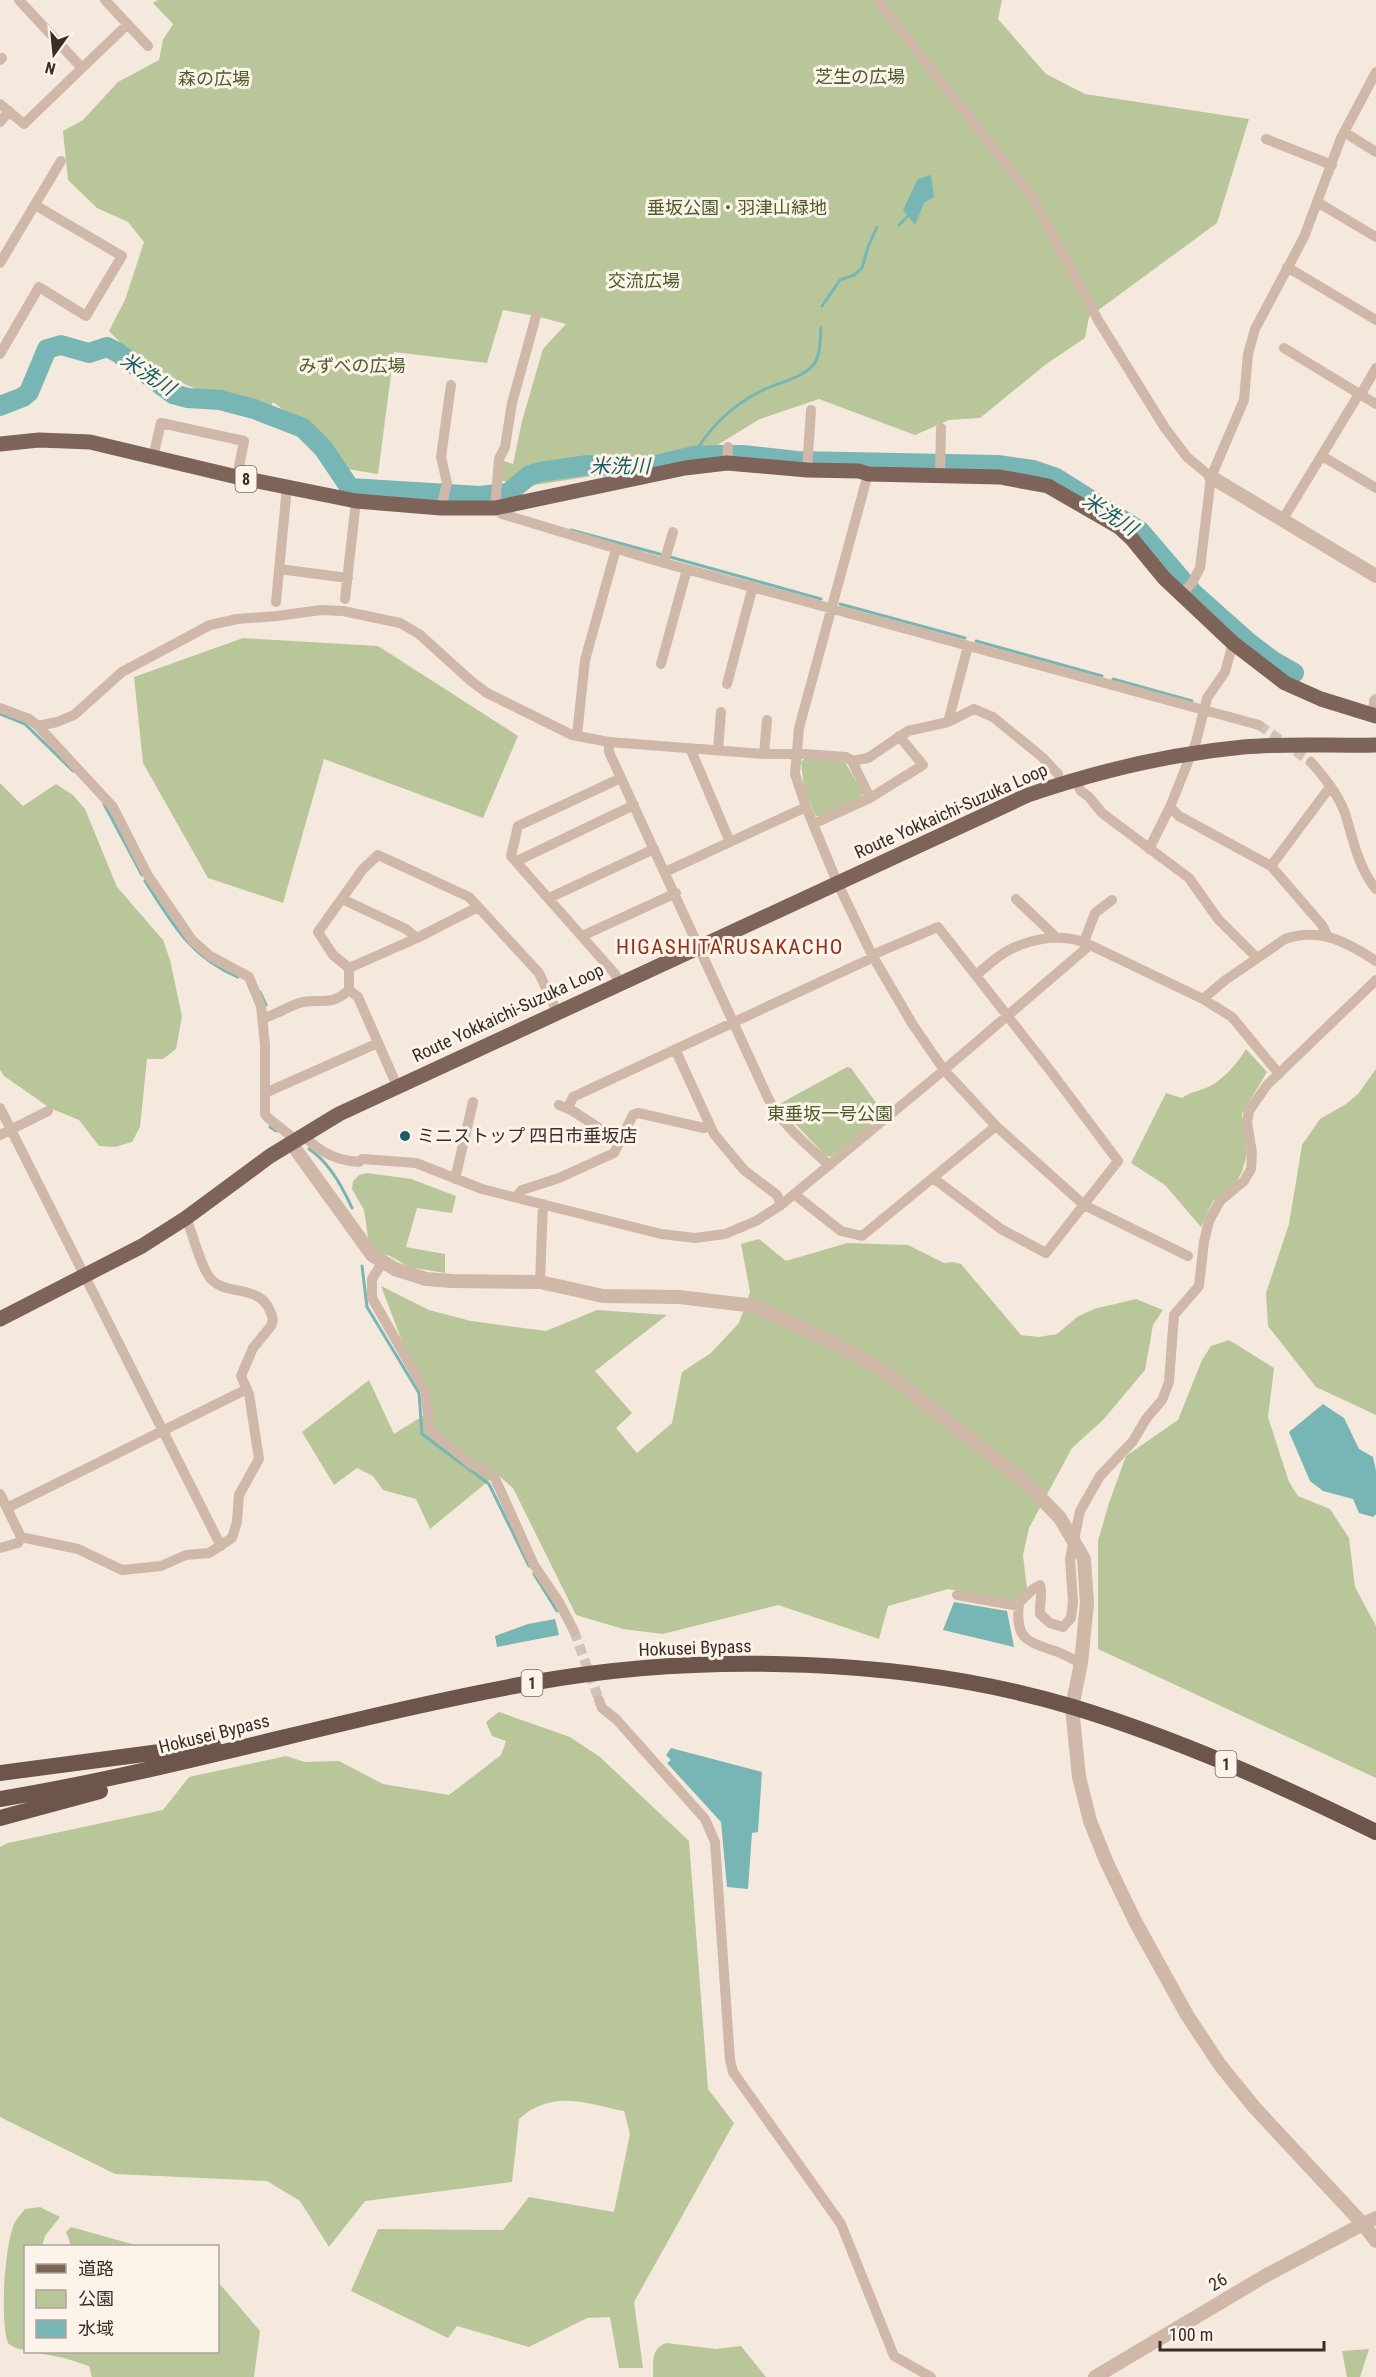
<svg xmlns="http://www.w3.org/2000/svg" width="1376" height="2377" font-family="'Roboto Condensed','Noto Sans JP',sans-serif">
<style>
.green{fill:#b9c69a}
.water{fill:#78b5b5}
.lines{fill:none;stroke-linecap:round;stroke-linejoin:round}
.stream{stroke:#78b5b5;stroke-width:3}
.river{stroke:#78b5b5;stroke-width:20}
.minor-tunnel{stroke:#d0c3b9;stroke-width:10;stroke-dasharray:10 5;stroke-linecap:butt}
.minor{stroke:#cfb8a7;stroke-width:10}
.tertiary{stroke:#cfb8a7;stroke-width:14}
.primary{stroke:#7e6358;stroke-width:15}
.trunk{stroke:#6d554b;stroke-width:16}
.poi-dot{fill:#195f61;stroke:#fcf3ea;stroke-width:2}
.labels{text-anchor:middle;stroke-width:6;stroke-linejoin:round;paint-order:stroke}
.shield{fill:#fcf3ea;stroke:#746862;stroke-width:1.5}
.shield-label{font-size:16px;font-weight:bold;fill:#3a2d28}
.park-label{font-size:18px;fill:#4b5c29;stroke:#fcf3ea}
.street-label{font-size:18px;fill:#3a2d28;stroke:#fcf3ea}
.poi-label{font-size:18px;fill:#3a2d28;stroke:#fcf3ea;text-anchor:start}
.water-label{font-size:20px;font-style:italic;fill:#195f61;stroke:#fcf3ea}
.quarter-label{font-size:21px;letter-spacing:1.5px;fill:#933118;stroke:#fcf3ea}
</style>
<rect width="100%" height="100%" fill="#f5e9dd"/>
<path class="green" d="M158 0H1002L998 19 1046 74 1085 94 1249 119 1217 223 1089 317 1085 338 1045 365 980 418 949 420 915 435 819 399 760 419 709 450 676 466 641 472 605 474 535 485 525 489 513 497 508 482 499 480 502 460 513 464 522 421 543 349 566 324 536 316 503 310 487 363 394 352 378 474 347 469 304 425 273 402 268 412 194 388 121 358 125 347 109 331 125 300 144 242 128 222 97 208 68 180 63 131 83 120 118 82 159 60 163 40 173 24 153 3Z
M243 638 378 646 518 736 483 818 324 759 283 903 208 878 143 763 134 677Z
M805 758 845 762 863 793 861 798 820 817 815 815 804 788 801 762Z
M0 783 23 806 56 784 73 795 85 809 117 887 163 940 170 960 182 1016 176 1049 163 1059H147L140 1127 132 1142 115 1147 99 1146 79 1120 50 1108 4 1076 0 1070Z
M1246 1049 1267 1072 1242 1114 1247 1154 1242 1172 1235 1184 1213 1201 1201 1227 1165 1185 1131 1163 1166 1093 1182 1098C1190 1092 1199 1091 1208 1087 1222 1081 1238 1063 1246 1049Z
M847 1067 851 1068 882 1111V1116L831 1157 826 1156 780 1108 781 1103Z
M1376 1069V1415L1316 1387 1268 1326 1266 1293 1289 1224 1302 1145 1320 1119 1346 1104 1358 1094Z
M367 1173 411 1179 456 1196 452 1213 417 1208 406 1247 445 1254V1273L409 1267 390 1256 370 1251 364 1210 352 1189 353 1181 359 1175Z
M759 1239 786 1261 847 1243 908 1245 944 1263 953 1262 961 1264 1021 1335 1039 1337 1057 1334 1077 1317 1094 1309 1136 1299 1163 1310 1153 1325 1145 1370 1103 1420 1072 1448 1029 1528 1023 1555 1027 1589 1014 1601 948 1589 888 1606 879 1639 778 1605 663 1634 623 1629 576 1615 513 1488 497 1474 430 1529 416 1499 383 1490 373 1476 357 1468 334 1485 302 1432 369 1380 394 1434 429 1412 381 1286 429 1310 471 1321 546 1331 597 1310 667 1315 595 1371 632 1413 616 1428 637 1453 672 1423 682 1372 711 1353 739 1323 750 1292 741 1244Z
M1229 1340 1274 1368 1268 1417 1289 1482 1298 1496 1330 1509 1349 1538 1355 1587 1376 1626V1778L1098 1649V1541L1109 1503 1126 1456 1178 1420 1202 1360 1211 1346Z
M499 1712 570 1737 600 1757 689 1841 708 2089 734 2123 634 2302 643 2368H619L610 2317 587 2318 529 2347 457 2326 448 2338 351 2291 378 2229 503 2230 529 2197 614 2212 630 2134 624 2111C585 2103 552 2089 519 2119L512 2182 365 2201 329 2247 300 2201 267 2181 115 2174 0 2117V1847L8 1843 163 1810 189 1777 286 1756 305 1762 339 1761 383 1784 449 1795 501 1755 506 1741 492 1736 486 1722Z
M40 2207 60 2217 45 2236 42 2246H26L25 2350C19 2349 13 2348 8 2343 0 2321 4 2250 14 2224 17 2218 21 2214 25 2209Z
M71 2227 139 2246H71L66 2232Z
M218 2282 260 2331 254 2377H92L89 2366 64 2358 33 2352H218Z
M666 2343 716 2349 741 2346 766 2377H653C654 2362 650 2349 666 2343Z
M1369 2349 1360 2377H1347L1342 2351Z"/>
<path class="water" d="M931 175 934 197 924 203 915 225 903 210 918 179Z
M1323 1404 1344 1418 1359 1449 1373 1457 1376 1471V1514L1373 1517 1359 1513 1353 1499 1323 1491 1310 1481 1289 1432Z
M954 1602 1007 1611 1014 1647 943 1630Z
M555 1619 559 1635 497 1647 495 1636 528 1624Z
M671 1748 762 1772 758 1832 752 1833 748 1889 727 1887 721 1822 667 1763 671 1760 666 1755Z"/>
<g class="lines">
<path class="stream" d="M899 225 907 217
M822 306 840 280 854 275 862 268 868 247 877 227
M693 456C709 428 730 407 759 392 775 383 807 378 816 361 821 351 820 339 821 328
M571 530 663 555
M670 557 821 599
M840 604 965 638
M976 641 1102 676
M1113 679 1192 701
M0 714 25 724 73 771
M104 804 142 875
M145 881C172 923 190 957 238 977
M260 992 266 1005
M270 1127 276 1131
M309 1149C328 1161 343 1188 352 1208
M362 1266 367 1307 419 1393 422 1434 489 1484 529 1566
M534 1574 557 1611"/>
<path class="river" d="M0 406 23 397 29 392 47 349 61 345 89 353 107 347 117 352 173 394 188 398 220 400 254 409 303 428 323 448 350 488 480 496 508 493 530 475 540 472 588 465 640 469 693 456 717 455H743L797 461 997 465 1033 470 1056 478 1140 531 1193 593 1248 642 1273 661 1294 673"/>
<path class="minor-tunnel" d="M1259 725 1311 762
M574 1631 599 1700"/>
<path class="minor" d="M105 0 148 46
M877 0 1032 197 1098 320 1165 428 1187 457 1211 477
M0 60 2 58
M82 68 128 24
M0 104 24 124 82 68 19 0
M0 122 9 111
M1344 132 1376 152
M1266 139 1332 165
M1317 202 1376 237
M0 263 61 161
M1287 267 1376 320
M536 316 512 403 505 447 499 459 495 508 502 514 664 563 1259 725
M1284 348 1376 404
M0 354 39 287 86 316 122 256 35 205
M1361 394 1376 368
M1322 456 1376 488
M153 457 161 423 244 441 237 477
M727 463 728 447
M807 470 811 410
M868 474 799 728 795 774 806 807 837 882 872 955 913 1025 944 1070 996 1126 1084 1205 1188 1256
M940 475 941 428
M441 508 447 483 441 457 451 385
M1283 519 1359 394
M664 563 673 532
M279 569 348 578
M1181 594 1192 583 1200 568 1211 477 1244 400 1248 354 1255 329 1304 237 1341 138 1376 72
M345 599 356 501
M276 602 287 487
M661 664 687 569
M727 684 753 586
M0 708 29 719 38 726 113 807 147 874 192 940 210 956 249 977 261 1006 265 1045V1114C269 1121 287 1131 295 1140
M948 722 968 646
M38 726 57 722 74 715 122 672 210 625 237 619 277 616 321 610 343 611 400 623 419 634 471 681 487 693 572 735 609 742 764 754H804L846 757 852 761 868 758 908 731 948 722 974 709 993 717 1042 757 1058 774
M577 735 585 660 616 549
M609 742V752L621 778 768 1098C782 1125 807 1145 829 1165
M690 748 730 842
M718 750 721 712
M764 754 767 720
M1311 762C1324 777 1338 794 1345 813 1353 839 1358 867 1376 889
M1074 779 1081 791 1089 797 1102 813 1189 878 1218 919 1257 958
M870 798 923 765 899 736
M1170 807 1179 816 1271 866 1322 925 1327 935
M813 824 870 798 852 761
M1149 849 1170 807 1196 742 1207 698 1225 672 1233 643
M517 861 634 805
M1271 866 1330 787
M665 872 806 807
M549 898 654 849
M342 899 406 929 417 938
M1016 899 1056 937
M582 936 676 893
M1084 942 1095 913 1112 900
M872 955 938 927 1049 1069 1118 1161 1046 1253 1001 1229 933 1178
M349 968 417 938 478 907
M976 975C986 967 997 956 1009 950 1033 938 1065 932 1090 945
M620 983 615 974 511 856 518 826 621 778
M349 990V968L333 955 318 932 363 869 378 855 469 897 539 973 557 1012
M1203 999 1232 1017 1279 1074
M263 1018C277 1015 289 1005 303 1002 324 999 331 1006 349 990L358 997 397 1086
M675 1049 714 1134 744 1170 777 1195 781 1205
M265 1093 378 1043
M559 1105 573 1111 620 1142
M0 1108 221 1546
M568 1108 573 1097 874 957
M0 1135 48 1111
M303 1135C321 1153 335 1160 359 1162L362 1159 416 1163 482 1189 661 1234 695 1238 725 1234 756 1221 781 1205 944 1070 1090 945 1203 999 1224 981 1285 939C1320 927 1347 942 1376 961
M455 1179 473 1102
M794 1194 841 1231 862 1236 996 1126
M516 1197 522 1190 559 1178 614 1153 633 1115 638 1113 704 1128 710 1125
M382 1263 372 1279V1298L425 1391 430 1430 472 1465 493 1474 534 1565 559 1602 574 1631
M540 1282 543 1204
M0 1494 21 1537 18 1543 0 1548
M7 1508 247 1389
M21 1537 78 1549 122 1570 161 1566 186 1555 209 1553 232 1538 237 1522 239 1495 259 1459 249 1394 241 1376 253 1348 271 1326 273 1320C264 1278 224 1301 208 1275 199 1261 193 1234 186 1218
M957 1595 1019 1606
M1081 1663C1072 1659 1064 1654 1055 1651 1025 1641 1015 1638 1019 1603L1033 1589 1040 1585C1043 1594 1039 1603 1040 1614L1050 1623 1063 1627 1071 1618 1073 1602 1070 1559 1080 1511 1100 1476 1133 1441 1146 1419 1162 1400 1169 1382 1174 1315 1199 1286 1204 1242 1209 1221 1220 1201 1244 1181 1251 1169 1252 1153 1247 1122 1249 1111 1267 1085 1376 980
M599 1700 602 1708 616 1719 705 1819 715 1842 730 2060 733 2072 841 2224 894 2356 931 2377"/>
<path class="tertiary" d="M1211 477 1376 576
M1375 715 1376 701
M291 1143 372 1255 395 1269 426 1279 452 1281 540 1282 603 1296 679 1297 755 1306 838 1345 886 1372 1026 1483 1060 1518 1084 1559 1087 1603 1081 1663 1072 1707 1079 1777 1090 1821 1107 1863 1136 1923 1187 2015 1220 2065 1254 2107 1363 2224 1376 2218
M1095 2377 1265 2276 1363 2224 1376 2241"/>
<path class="primary" d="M0 444 39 440 90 442 237 477 356 501 441 508H495L685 468 727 463 807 470 859 471 868 474 1000 477 1048 486 1119 527 1132 539 1164 578 1181 594 1233 643 1285 683 1321 699 1376 716
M0 1319 142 1246 186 1218 270 1156 339 1114 1028 795C1098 771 1169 754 1243 747 1287 743 1332 746 1376 745"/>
<path class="trunk" d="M0 1773 213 1745
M0 1799C181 1769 356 1714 536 1682 703 1652 910 1658 1073 1707 1178 1739 1278 1784 1376 1832
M0 1818 100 1791"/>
</g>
<circle class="poi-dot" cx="405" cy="1136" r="6"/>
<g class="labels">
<g class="shield">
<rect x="235.5" y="466" width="21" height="26" rx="4.5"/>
<rect x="521.5" y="1670" width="21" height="26" rx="4.5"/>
<rect x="1215.5" y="1751" width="21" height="26" rx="4.5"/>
</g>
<g class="shield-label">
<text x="246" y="485">8</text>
<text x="532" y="1689">1</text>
<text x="1226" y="1770">1</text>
</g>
<g class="park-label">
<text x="860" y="83">芝生の広場</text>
<text x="214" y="85">森の広場</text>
<text x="737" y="214">垂坂公園・羽津山緑地</text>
<text x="644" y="287">交流広場</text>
<text x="352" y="372">みずべの広場</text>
<text x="830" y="1120">東垂坂一号公園</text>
</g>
<g class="street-label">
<text transform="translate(951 811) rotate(-24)" y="6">Route Yokkaichi-Suzuka Loop</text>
<text transform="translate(508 1013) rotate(-25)" y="6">Route Yokkaichi-Suzuka Loop</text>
<text transform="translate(695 1648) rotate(-2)" y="6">Hokusei Bypass</text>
<text transform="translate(214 1734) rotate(-14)" y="6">Hokusei Bypass</text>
<text transform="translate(1218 2282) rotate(-30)" y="6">26</text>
</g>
<g class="poi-label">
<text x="417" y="1142">ミニストップ 四日市垂坂店</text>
</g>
<g class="water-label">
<text transform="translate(148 374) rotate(33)" y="7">米洗川</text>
<text x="620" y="473">米洗川</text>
<text transform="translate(1110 514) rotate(33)" y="7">米洗川</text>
</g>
<g class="quarter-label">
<text x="730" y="954">HIGASHITARUSAKACHO</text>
</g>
</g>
<rect x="24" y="2245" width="195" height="108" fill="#fcf3ea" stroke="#aea49c" stroke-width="1.5"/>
<rect x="36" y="2264" width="30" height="9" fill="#7e6358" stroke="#aea49c" stroke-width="1.5"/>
<text x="78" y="2275" font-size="18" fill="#3a2d28">道路</text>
<rect x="36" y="2290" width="30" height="18" fill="#b9c69a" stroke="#aea49c" stroke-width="1.5"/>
<text x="78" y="2305" font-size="18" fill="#3a2d28">公園</text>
<rect x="36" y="2320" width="30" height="18" fill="#78b5b5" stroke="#aea49c" stroke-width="1.5"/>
<text x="78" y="2335" font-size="18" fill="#3a2d28">水域</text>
<g transform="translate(54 54) rotate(195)" stroke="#fcf3ea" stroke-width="4.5" paint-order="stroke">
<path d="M0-4.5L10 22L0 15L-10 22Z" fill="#3a2d28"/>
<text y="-9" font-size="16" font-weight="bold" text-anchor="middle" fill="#3a2d28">N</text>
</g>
<path d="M1160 2341v9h164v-9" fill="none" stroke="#3a2d28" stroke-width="3"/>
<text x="1169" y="2341" font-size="18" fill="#3a2d28" stroke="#fcf3ea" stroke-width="4.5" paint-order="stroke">100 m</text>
</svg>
